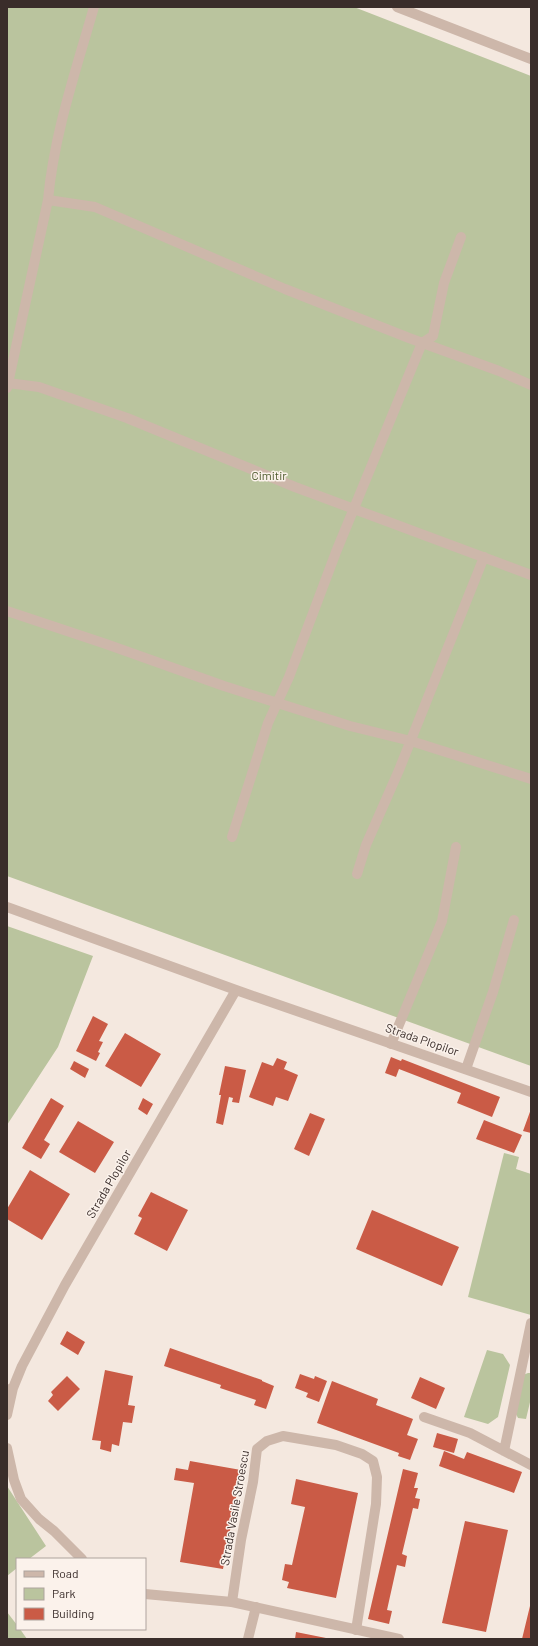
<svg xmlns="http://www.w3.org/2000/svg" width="538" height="1646" font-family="Barlow,sans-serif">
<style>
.green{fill:#bac49e}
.building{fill:#ca5b46}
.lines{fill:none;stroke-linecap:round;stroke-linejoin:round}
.service{stroke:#cdb7aa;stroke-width:10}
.minor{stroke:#cdb7aa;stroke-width:10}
.labels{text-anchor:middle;stroke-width:3;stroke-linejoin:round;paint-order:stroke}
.park-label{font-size:12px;fill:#4d592c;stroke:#fbf2eb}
.street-label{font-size:12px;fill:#3a2d2a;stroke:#fbf2eb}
</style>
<rect width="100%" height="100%" fill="#f4e8df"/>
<path class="green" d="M7 7H354L531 76V1066L7 876Z
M7 926 93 956 58 1047 7 1125Z
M504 1153 519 1157 516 1169 531 1174V1315L468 1297Z
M487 1350 503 1354 510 1365 498 1417 488 1424 464 1417Z
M528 1373H531V1398L526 1419 518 1418 515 1412 523 1375Z
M7 1486 46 1546 29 1559H17V1568L7 1576Z
M7 1612 17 1625V1629H20L27 1639H7Z"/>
<path class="building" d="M93 1016 108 1024 99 1041 103 1042 98 1052 100 1053 96 1061 76 1051Z
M125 1033 161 1054 141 1087 105 1066Z
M391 1057 401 1061 402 1059 500 1097 492 1117 457 1103 461 1093 399 1069 396 1077 385 1073Z
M277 1058 287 1062 284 1069 298 1075 288 1101 276 1097 273 1106 249 1097 262 1062 273 1066Z
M74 1061 89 1069 85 1078 70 1069Z
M225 1066 246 1070 239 1103 232 1102 233 1098 229 1097 223 1125 216 1123 221 1095H219Z
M51 1098 64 1106 44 1140 50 1144 41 1159 22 1148Z
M143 1098 153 1104 147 1115 138 1109Z
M531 1109V1133L523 1131Z
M310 1113 325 1119 309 1156 294 1149Z
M484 1120 522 1135 514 1153 476 1139Z
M78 1121 114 1142 95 1173 59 1152Z
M30 1170 70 1194 42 1240 7 1219V1209Z
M151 1192 188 1210 167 1251 134 1234 142 1218 138 1216Z
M372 1210 459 1247 442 1286 356 1249Z
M67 1331 85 1342 78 1355 60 1344Z
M170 1348 262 1380V1381L274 1386 266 1409 254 1405 256 1400 220 1388 221 1385 164 1366Z
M105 1370 133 1376 128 1405 135 1406 132 1423 123 1422 119 1446 112 1444 111 1452 100 1449 101 1441 92 1440Z
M300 1374 314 1379 315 1376 327 1381 319 1402 306 1397 308 1393 295 1388Z
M67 1376 80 1389 58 1411 48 1401 53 1395 51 1392Z
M420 1377 445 1388 436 1409 411 1398Z
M332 1381 378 1399 376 1405 413 1419 407 1435 418 1439 410 1460 398 1456 399 1453 317 1423Z
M437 1433 458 1439 454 1453 433 1447Z
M444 1451 464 1459 467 1452 522 1472 514 1493 439 1466Z
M190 1461 241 1470 223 1569 180 1562 194 1483 174 1480 176 1468 188 1470Z
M403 1469 418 1473 414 1488H418L415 1498 420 1499 418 1509 413 1508 402 1554 407 1556 405 1567 397 1565 387 1610 392 1611 389 1624 368 1619Z
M296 1479 358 1493 336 1598 287 1588 289 1582 282 1580 285 1564 292 1565 305 1507 291 1504Z
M465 1521 508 1530 486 1632 442 1623Z
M530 1606 531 1639H522Z
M296 1632 326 1638 325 1639H295Z"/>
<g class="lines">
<path class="service" d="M48 200 95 207 285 289 409 338 499 371 531 385
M8 383 39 387 127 418 295 487 531 575
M7 388 48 200C54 134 76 70 94 7
M7 611 106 644 224 686 350 726 411 741 531 779
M232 837 268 723 289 677 336 552 422 343 433 336 444 283 461 237
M357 874 366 845 399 770 484 557
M391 1044 442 921 456 847
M466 1069 493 992 514 920
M424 1417 470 1433 531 1465
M504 1451 531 1323
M232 1602 241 1540 253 1482 257 1449 267 1441 283 1436 336 1445 362 1454 373 1461 377 1477 376 1504 356 1630
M248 1639 256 1607"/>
<path class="minor" d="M397 7 531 59
M7 907 236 990 531 1092
M7 1390 13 1388 22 1366 65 1285 236 990
M7 1415 13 1388
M7 1448 14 1480 21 1499 39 1519 54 1531 82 1559
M145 1594 232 1602 399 1639"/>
</g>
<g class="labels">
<g class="park-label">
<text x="269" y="480">Cimitir</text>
</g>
<g class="street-label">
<text transform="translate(422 1040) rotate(19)" y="4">Strada Plopilor</text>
<text transform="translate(109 1184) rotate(-60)" y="4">Strada Plopilor</text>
<text transform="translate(235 1508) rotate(-80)" y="4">Strada Vasile Stroescu</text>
</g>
</g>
<rect width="538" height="1646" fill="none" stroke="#3a2d2a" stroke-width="16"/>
<rect x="16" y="1558" width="130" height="72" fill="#fbf2eb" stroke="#aea39e"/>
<rect x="24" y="1571" width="20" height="6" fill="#cdb7aa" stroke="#aea39e"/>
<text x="52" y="1578" font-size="12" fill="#3a2d2a">Road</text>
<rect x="24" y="1588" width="20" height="12" fill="#bac49e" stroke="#aea39e"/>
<text x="52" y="1598" font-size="12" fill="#3a2d2a">Park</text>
<rect x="24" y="1608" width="20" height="12" fill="#ca5b46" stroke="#aea39e"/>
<text x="52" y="1618" font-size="12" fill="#3a2d2a">Building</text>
</svg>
